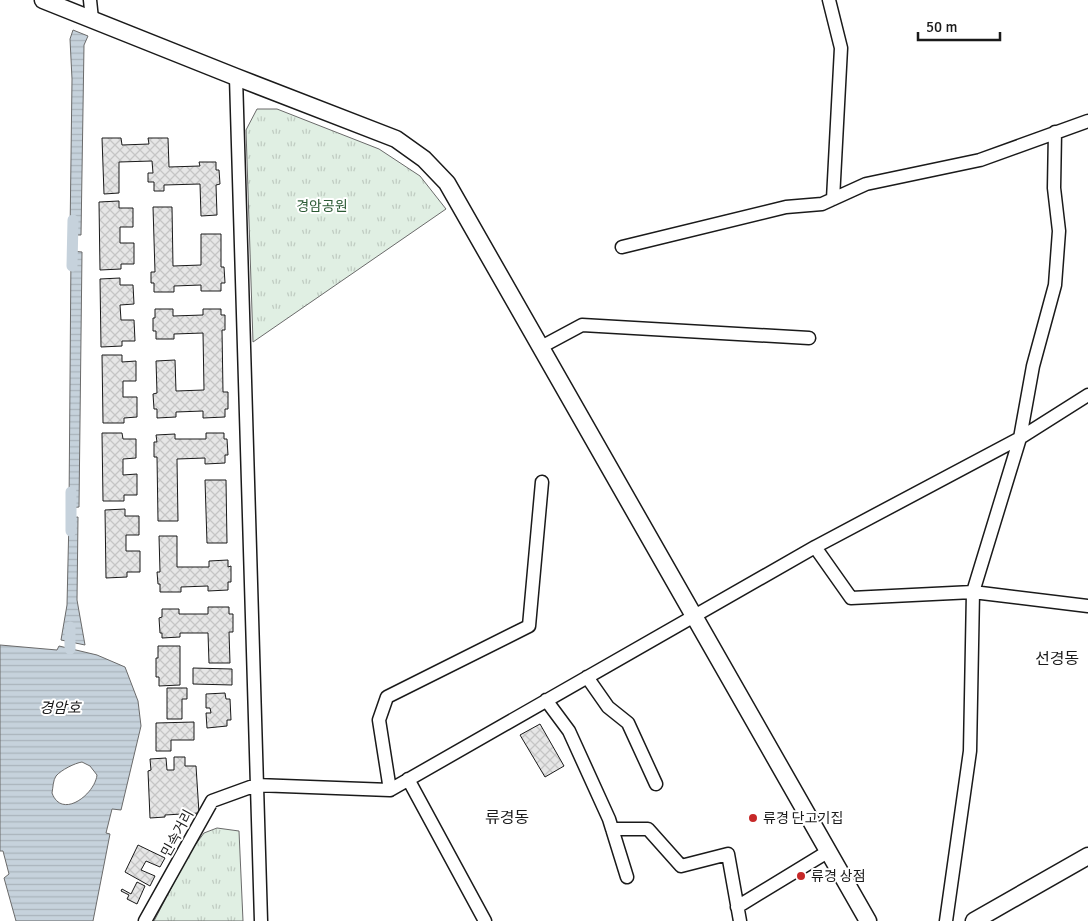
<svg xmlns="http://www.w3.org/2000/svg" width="1088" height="921" font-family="Signika,'Noto Sans KR',sans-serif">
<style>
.grass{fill:url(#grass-tufts);stroke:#6a6a6a}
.water{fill:url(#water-rules);stroke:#6a6a6a;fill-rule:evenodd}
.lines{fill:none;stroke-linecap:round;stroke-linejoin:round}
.canal{stroke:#c6d2dc;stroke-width:11}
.building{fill:url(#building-cross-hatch);stroke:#1a1a1a}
.minor-casing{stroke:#1a1a1a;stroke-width:15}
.major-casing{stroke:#1a1a1a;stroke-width:19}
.minor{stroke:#fff;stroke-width:12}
.major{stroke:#fff;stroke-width:16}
.poi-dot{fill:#c62828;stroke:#fff;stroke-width:2}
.labels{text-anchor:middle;stroke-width:4;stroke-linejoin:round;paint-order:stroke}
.park-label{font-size:14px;fill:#2b5a34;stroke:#fff}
.poi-label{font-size:14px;fill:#1a1a1a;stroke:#fff;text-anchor:start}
.street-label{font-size:14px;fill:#1a1a1a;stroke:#fff}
.water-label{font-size:15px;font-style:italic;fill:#1a1a1a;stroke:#fff}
.quarter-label{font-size:16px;fill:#1a1a1a;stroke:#fff}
</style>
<defs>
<pattern id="grass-tufts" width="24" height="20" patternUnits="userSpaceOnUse" patternTransform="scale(1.25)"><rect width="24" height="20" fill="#e0efe3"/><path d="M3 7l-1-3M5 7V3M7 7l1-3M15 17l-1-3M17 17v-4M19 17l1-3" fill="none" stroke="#c0ccc2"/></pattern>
<pattern id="water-rules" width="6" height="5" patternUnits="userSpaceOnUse" patternTransform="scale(1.25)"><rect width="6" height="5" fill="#c6d2dc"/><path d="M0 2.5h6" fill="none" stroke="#aab4bc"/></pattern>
<pattern id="building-cross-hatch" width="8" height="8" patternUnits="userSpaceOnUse" patternTransform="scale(1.25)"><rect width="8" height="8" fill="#e6e6e6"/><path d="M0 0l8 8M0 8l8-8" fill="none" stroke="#c5c5c5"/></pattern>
</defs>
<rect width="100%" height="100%" fill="#fff"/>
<path class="grass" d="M257 109H277L379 149 420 176 446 209 253 342 246 130Z
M217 828 239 831 243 921H154L190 852 204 833Z"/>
<path class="water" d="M73 30 88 36 84 45 81 235H70L72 79 70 39Z
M71 251 82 252 79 507 69 508Z
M78 517 77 600 85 645 61 640 67 605 69 518Z
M0 645 57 650 59 646 97 655 125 667 138 701 141 726 121 810 112 809 106 833 110 834 93 921H16L4 878 9 874 3 851H0ZM82 762 90 766 97 775C95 794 62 820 52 793 53 788 53 780 56 776 61 770 75 763 82 762Z"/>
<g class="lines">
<path class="canal" d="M72 266 73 220
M71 531V492
M70 649V627"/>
</g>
<path class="building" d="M102 138H121L122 145 149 144 148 138H168L169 167 200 166 199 162H216V170H219L220 184 216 185 217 215 201 216 200 184 164 185V191H154V182H148V173H153L152 161 119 162V193L104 194Z
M119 201V208H133V227H120V243H134V264H121V269L100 270 99 202Z
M153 207H172L173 266 201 265V234H221V267H224L225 283H221V291H201V285L174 286V292H154V283H151V272H155Z
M120 278V285H133L134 304 120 305 121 320H134L135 341H122V346L101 347 100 279Z
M155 309H173V316L203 315V309H221V315H225V330H222L223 392H228V409H225V417L203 418V411L176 412V417L157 418V409H154L153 394 157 393 156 361 175 360 176 391 204 390 203 333 174 334V339H156V331H153V318H155Z
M102 355H122V362L136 361V381H123V397H137V417L124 418V423H103Z
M102 433H122L123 439H136V458L123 459V475L137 474V495H124V501H103Z
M206 433H224V439H227L228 455H225V463L205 464V458L177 459 178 521H158L157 457H154V442H157L156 435 175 434V439H206Z
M205 480H226L227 543H207Z
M125 509V516H139V535H126V551H140V572H127V577L106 578 105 510Z
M159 536H177V567H209V561L228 560V567L231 566V582H228V590L208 591V586L181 587V592H160V584H158L157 572H160Z
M208 607H229V614H233V632H229L230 663H209L208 633H180V637L162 638V633H160L159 618 162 617V609H179V614H208Z
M158 646H180V685L159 686V677H156V658H158Z
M193 668 232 669V685L193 684Z
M167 688H187V699H182V719H167Z
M225 693 226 699H230L231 720H227V726L207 728 206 713H211L210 708H206V694Z
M194 722V740H171V751H156V723Z
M540 724 564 766 545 777 520 735Z
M174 757H185V766H196L199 813 165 815V817L150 818 148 771 151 770 150 759 166 758 167 770H174Z
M138 845 165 858 160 867 146 861 141 870 155 876 150 886 125 872Z
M137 882 145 886 137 904 127 899 129 895 121 891 122 889 131 894Z"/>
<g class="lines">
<defs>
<path id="minor" d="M90 0 92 19
M829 0 841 48 833 199
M236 77 261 921
M622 247 786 207 822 204 866 184 980 160 1088 121
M541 347 582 325 809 338
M815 547 851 598 973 592 1088 606
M587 677 608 707 628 723 656 784
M546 700 569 731 609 819 627 877
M408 779 485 921
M390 790 379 720 387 697 529 626 542 482
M612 829H648L681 866 728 854 740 921
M737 907 829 851
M145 921 212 801 256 785 390 790 815 547 1020 438 1088 395
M946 921 970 751 973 592 1020 438 1033 366 1055 285 1059 231 1054 188 1055 132"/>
<path id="major" d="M43 0 236 77 396 139 424 159 447 183 868 921
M974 921 1088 856"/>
</defs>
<use href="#minor" class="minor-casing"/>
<use href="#major" class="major-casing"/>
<use href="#minor" class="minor"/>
<use href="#major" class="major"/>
</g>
<g class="poi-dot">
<circle cx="753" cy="818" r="5"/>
<circle cx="801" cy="876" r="5"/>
</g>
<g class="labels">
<g class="park-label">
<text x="322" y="211">경암공원</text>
</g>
<g class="poi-label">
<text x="763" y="823">류경 단고기집</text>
<text x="811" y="881">류경 상점</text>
</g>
<g class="street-label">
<text transform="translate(177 833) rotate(-61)" y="5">민속거리</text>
</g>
<g class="water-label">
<text x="60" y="713">경암호</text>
</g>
<g class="quarter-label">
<text x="1057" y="664">선경동</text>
<text x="507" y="823">류경동</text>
</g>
</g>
<path d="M918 32v8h82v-8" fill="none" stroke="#1a1a1a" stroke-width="2.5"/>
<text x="926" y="32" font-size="15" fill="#1a1a1a" stroke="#ffffff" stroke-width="4" paint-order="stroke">50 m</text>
</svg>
